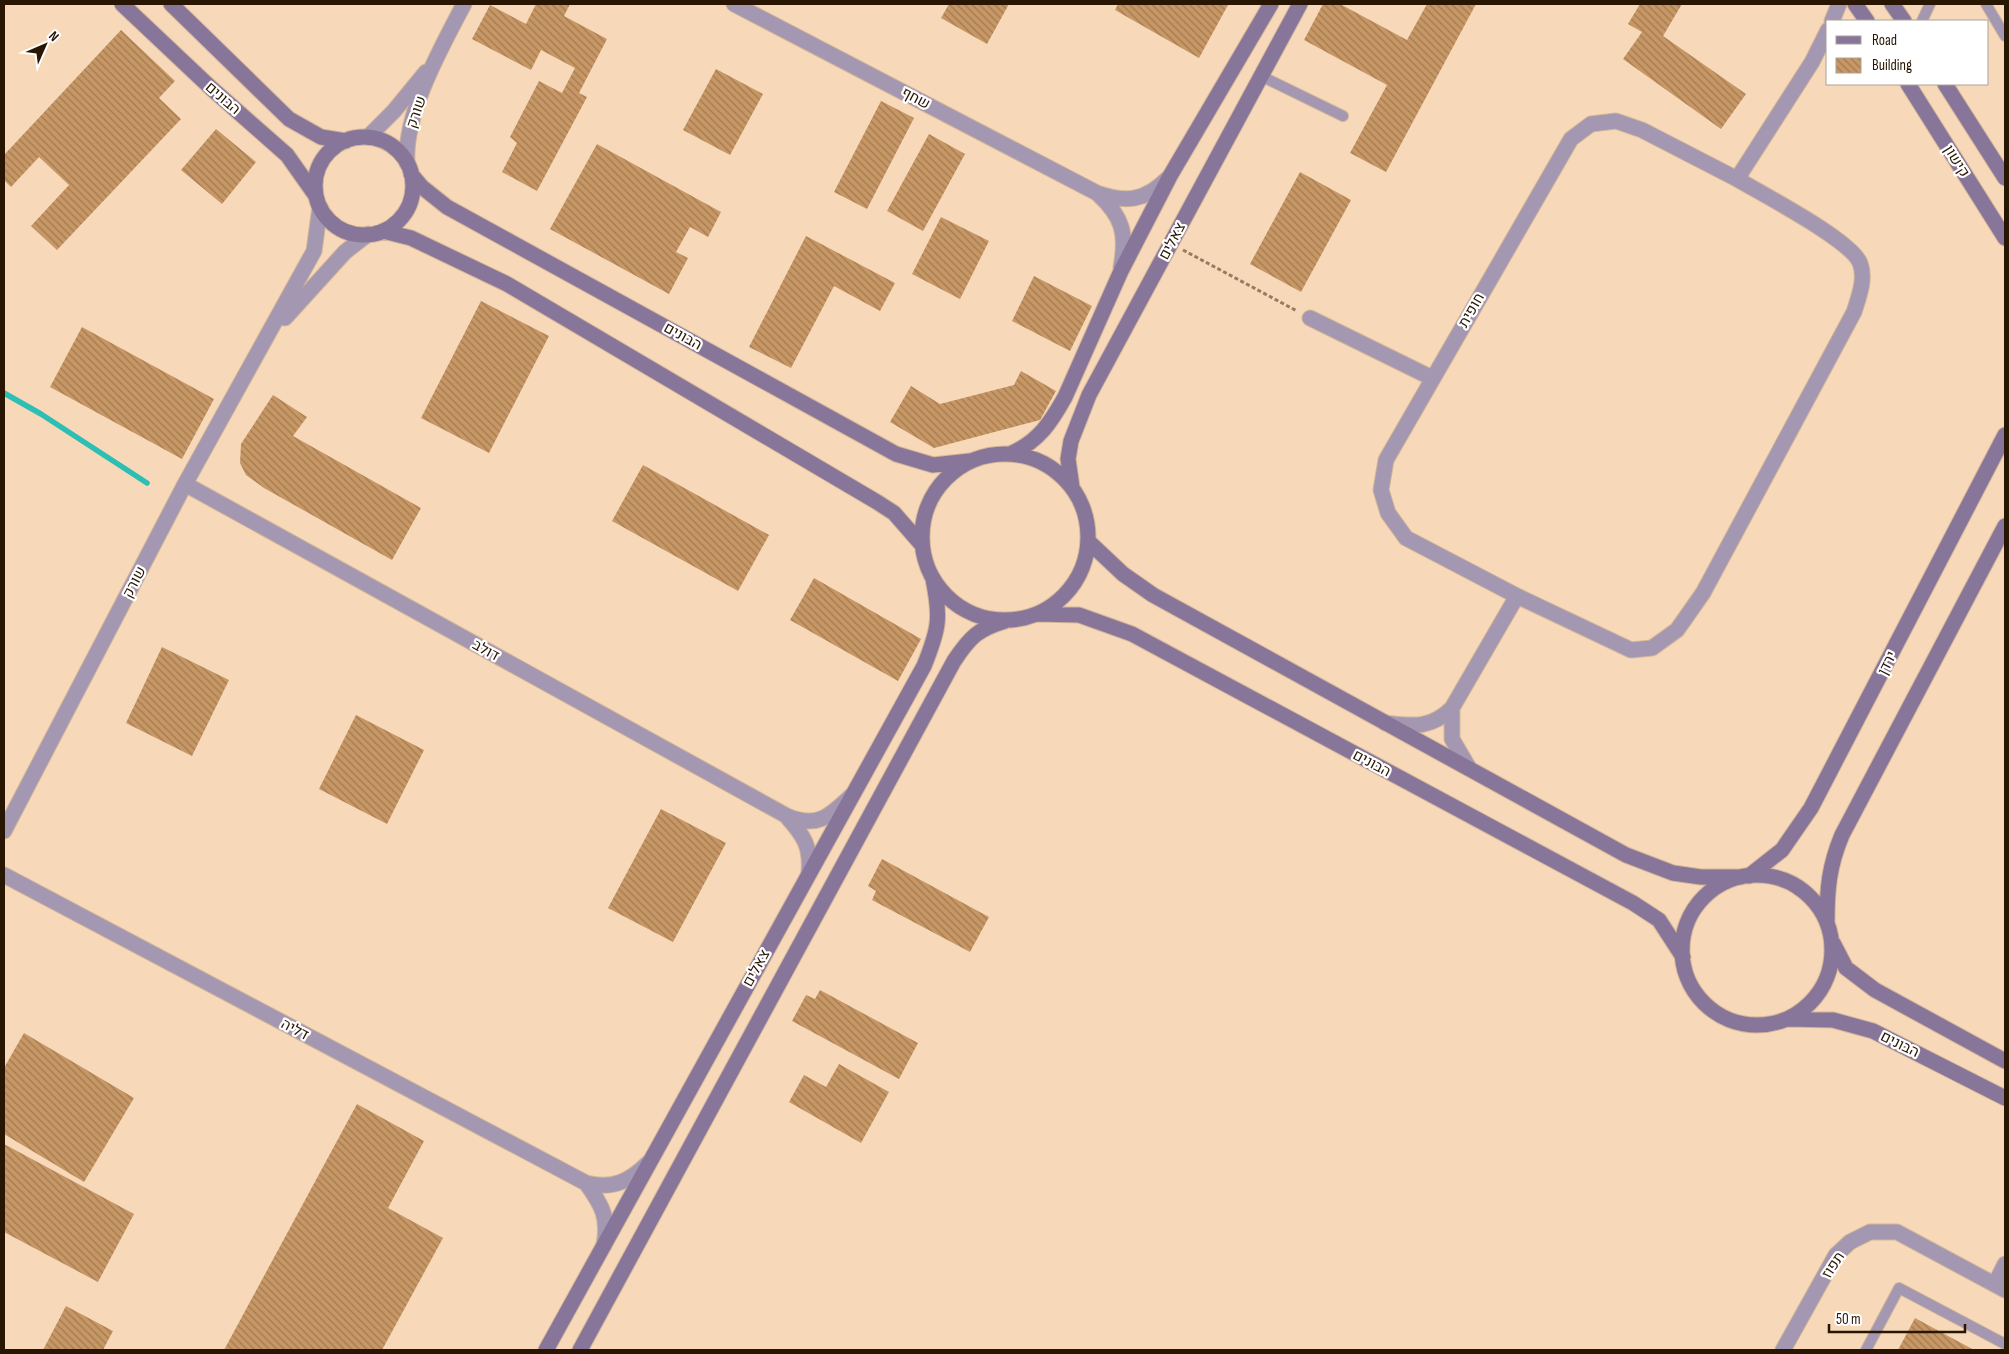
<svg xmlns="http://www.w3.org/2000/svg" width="2009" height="1354" font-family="'Sofia Sans Condensed',Heebo,sans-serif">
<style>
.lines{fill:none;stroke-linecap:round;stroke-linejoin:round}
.stream{stroke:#2ebfb4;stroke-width:5.5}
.building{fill:url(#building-back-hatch)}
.lane-casing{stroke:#d2b699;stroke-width:12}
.street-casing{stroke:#d2b699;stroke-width:17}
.secondary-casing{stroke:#d2b699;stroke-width:17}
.path{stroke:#957d63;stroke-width:3;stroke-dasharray:4 2.5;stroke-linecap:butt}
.lane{stroke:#a497b1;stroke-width:10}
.street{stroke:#a497b1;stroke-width:15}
.secondary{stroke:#87759a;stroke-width:15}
.labels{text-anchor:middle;stroke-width:4.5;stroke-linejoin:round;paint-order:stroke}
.street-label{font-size:15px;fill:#281602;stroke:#fff}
</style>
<defs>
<pattern id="building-back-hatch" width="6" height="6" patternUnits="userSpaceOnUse" patternTransform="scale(1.25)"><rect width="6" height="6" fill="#c79765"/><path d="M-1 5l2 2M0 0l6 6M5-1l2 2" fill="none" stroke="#a27a51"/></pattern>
</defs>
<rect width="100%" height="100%" fill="#f7d9ba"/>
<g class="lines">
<path class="stream" d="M4 393 41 414 147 483"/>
</g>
<path class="building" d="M536 4H570L564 16 607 39 579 93 587 97 537 191 502 172 517 143 510 137 539 81 562 93 575 68 541 50 531 70 472 39 490 5 526 24Z
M949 4H1009L987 44 941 18Z
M1118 4H1226L1228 5 1199 58 1115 10Z
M1323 4H1340L1407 40 1427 4H1476L1386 172 1350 153 1387 85 1304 40Z
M1640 4H1682L1663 36 1746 94 1721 129 1623 59 1642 32 1628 24Z
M121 30 175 81 159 98 181 119 57 250 31 226 69 185 39 157 11 187 4 180V155Z
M716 69 763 94 730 155 683 130Z
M881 101 914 118 867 209 834 192Z
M216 129 256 162 222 204 181 170Z
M929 134 965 154 923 231 887 211Z
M597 144 721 212 708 237 690 227 676 252 688 258 669 294 550 229Z
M1300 172 1351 200 1301 292 1250 264Z
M941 217 989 241 960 299 912 274Z
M806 236 895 283 880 311 834 286 791 368 749 347Z
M1034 276 1092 306 1070 351 1012 321Z
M481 301 549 336 489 453 421 418Z
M82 327 214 399 182 459 50 387Z
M1021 371 1056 391 1040 420 934 448 890 422 911 386 940 404 1014 385Z
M273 395 307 417 293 436 421 508 392 560 264 488 246 475 240 463 241 444Z
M643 465 769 535 738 591 612 521Z
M814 578 921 639 898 681 790 620Z
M162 647 229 680 192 756 126 723Z
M356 715 424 750 387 824 319 789Z
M661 809 726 843 673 942 608 908Z
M882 859 989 917 970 952 872 900 876 891 868 886Z
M820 990 918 1043 899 1079 792 1021 806 995 815 999Z
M24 1033 134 1098 84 1182 4 1134V1068Z
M839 1064 889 1092 861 1143 789 1102 804 1075 826 1087Z
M357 1104 424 1141 388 1208 443 1238 382 1350H224Z
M4 1144 134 1214 98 1282 4 1232Z
M66 1306 113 1331 103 1350H43Z
M1915 1318 1974 1350H1898Z"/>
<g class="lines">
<defs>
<path id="lane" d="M1986 4 2005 36
M1922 21 1930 4
M1261 76 1343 116
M1866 1350 1899 1288 2005 1344"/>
<path id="street" d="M734 4 1097 193C1126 203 1145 201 1167 179
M1832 21 1839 4
M368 137 394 111 426 72
M407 163C404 113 441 48 464 4
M1098 194C1123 217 1127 234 1121 267
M285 318 345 252 368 234
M1310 318 1432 378
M185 484 787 816C817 829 830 816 851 796
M1517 596 1631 650 1652 648 1677 630 1703 593 1854 312C1859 296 1866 279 1860 263 1851 240 1762 194 1737 179L1812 62 1828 30
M1452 708V739L1469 768
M1385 723C1413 726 1431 729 1452 708L1517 596 1406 538 1388 513 1381 490 1386 460 1571 139 1591 124 1616 121 1642 130 1737 179
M788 818C804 836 811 847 809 872
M4 831 185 484 314 251 320 207
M4 875 586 1183C612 1190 630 1181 648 1163
M586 1183C602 1205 609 1217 604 1245
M1995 1284 2005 1264
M1783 1350 1836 1255 1850 1242 1870 1232H1897L2005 1290"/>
<path id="secondary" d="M122 4 211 88 287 155 316 196
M171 4 289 119 321 137 346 141
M1855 4 1867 21
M1892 4 1904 21
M1908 84 2005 238
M1945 84 2005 178
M315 186a49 49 0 1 1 98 0a49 49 0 1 1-98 0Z
M411 174 422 187 447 207 896 454 933 465 970 461
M383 231 411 238 507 284 877 502 894 513 922 545
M1012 453C1039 441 1051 422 1065 397L1121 271 1170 176 1271 4
M922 537a83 83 0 1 1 166 0a83 83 0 1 1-166 0Z
M1072 487 1068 459 1071 441 1089 395 1300 4
M1089 542 1123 574 1153 595 1626 855 1673 873 1701 877H1741
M1037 614 1079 615 1132 634 1633 903 1659 920 1683 957
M1682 950a75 75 0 1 1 150 0a75 75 0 1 1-150 0Z
M1749 876 1782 850 1811 808 2005 435
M1827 922C1827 889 1829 866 1842 835L2005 526
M1833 943 1846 968 1875 990 2005 1061
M1787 1019 1833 1020 1873 1031 2005 1098
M546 1350 924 666C939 629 941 618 933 579
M580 1350 954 661C970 637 978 629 1005 621"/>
</defs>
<use href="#lane" class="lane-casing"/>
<use href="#street" class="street-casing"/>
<use href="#secondary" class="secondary-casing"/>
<path class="path" d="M1183 250 1297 311"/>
<use href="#lane" class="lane"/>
<use href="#street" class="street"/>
<use href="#secondary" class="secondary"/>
</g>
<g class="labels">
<g class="street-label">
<text transform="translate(223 98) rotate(41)" y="5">הבונים</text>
<text transform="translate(916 98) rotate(28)" y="5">שחף</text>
<text transform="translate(416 112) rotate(-71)" y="5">שורק</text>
<text transform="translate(1957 161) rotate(58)" y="5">קישון</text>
<text transform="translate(1172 241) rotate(-62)" y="5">צאלים</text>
<text transform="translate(1471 310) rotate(-60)" y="5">חופית</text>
<text transform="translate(683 336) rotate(29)" y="5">הבונים</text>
<text transform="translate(134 582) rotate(-62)" y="5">שורק</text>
<text transform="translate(486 650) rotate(29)" y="5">דולב</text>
<text transform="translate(1887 663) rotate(-63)" y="5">ירדן</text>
<text transform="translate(1372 763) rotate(28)" y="5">הבונים</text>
<text transform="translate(756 968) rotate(-61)" y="5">צאלים</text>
<text transform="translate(295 1029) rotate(28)" y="5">דליה</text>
<text transform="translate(1900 1044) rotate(26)" y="5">הבונים</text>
<text transform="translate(1833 1265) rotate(-56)" y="5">תפוז</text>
</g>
</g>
<rect width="2009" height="1354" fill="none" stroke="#281602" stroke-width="10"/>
<rect x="1826" y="20" width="162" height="65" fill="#ffffff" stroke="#a9a29a"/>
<rect x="1836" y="36" width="25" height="8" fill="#87759a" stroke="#a9a29a"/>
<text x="1872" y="45" font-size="15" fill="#281602">Road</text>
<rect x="1836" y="58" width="25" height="15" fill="url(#building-back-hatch)" stroke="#a9a29a"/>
<text x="1872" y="70" font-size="15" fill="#281602">Building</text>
<g transform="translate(45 45) rotate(45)" stroke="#ffffff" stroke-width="4" paint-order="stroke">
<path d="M0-4L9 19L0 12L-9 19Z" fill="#281602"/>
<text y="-8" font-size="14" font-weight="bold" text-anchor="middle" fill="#281602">N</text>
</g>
<path d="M1829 1324v8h136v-8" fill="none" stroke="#281602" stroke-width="2.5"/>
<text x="1836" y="1324" font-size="15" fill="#281602" stroke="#ffffff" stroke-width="4" paint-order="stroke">50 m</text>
</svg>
